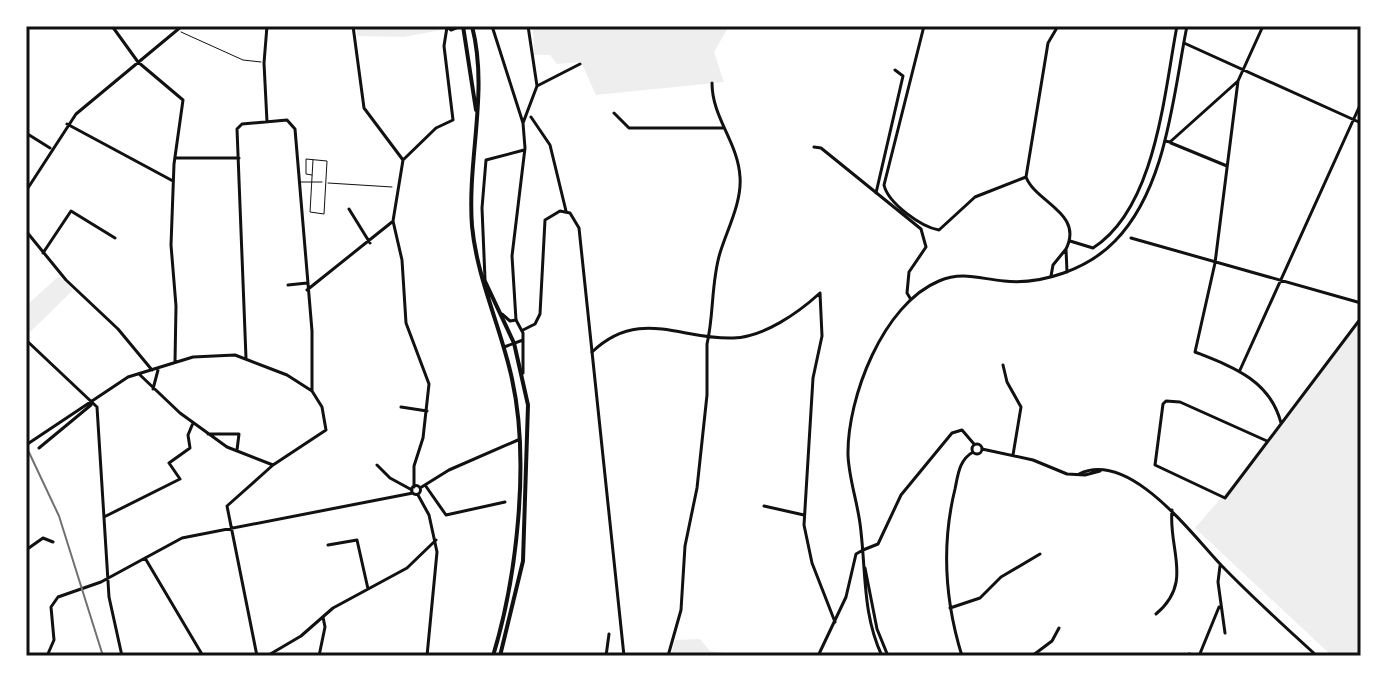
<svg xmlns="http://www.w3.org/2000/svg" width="1387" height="682" font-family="'PT Sans Narrow',sans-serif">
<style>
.green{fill:#eee}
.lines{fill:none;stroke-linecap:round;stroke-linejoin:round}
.service{stroke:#111;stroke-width:1}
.minor{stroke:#111;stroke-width:3}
.tertiary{stroke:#111;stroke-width:3}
.secondary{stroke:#111;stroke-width:4}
.rail{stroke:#707070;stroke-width:2}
.neatline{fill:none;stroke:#111;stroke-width:3}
</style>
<rect width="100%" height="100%" fill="#fff"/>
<path class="green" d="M357 26H440L441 30 404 37 357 36Z
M533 26H729L714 52 724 82 596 95 581 62 557 64 550 55H534Z
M59 276 73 290 26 336V306Z
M1361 320V656H1332L1195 528 1267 445Z
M700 639 710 651 748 656H671L675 640Z"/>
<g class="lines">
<path class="service" d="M181 32 243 60 261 62
M312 175 306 174V159L327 161 324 214 310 212C311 195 312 177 313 160
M301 182H322
M328 183 392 187"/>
<path class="minor" d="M112 26 138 62 183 100 174 164 171 245 176 306 175 362
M267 26 264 63 267 122
M353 26 364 108 403 160
M492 26 523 123 525 148 512 256 516 320
M924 26 884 185C888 203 921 227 939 230L975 197 1026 177
M1058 26 1048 43 1026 177C1036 203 1084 213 1066 249
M472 27 486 26
M1184 43 1361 123
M1238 81 1215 263 1195 352C1233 367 1270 380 1281 423
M537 86 580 64
M614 113 629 128H724
M531 117 550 145 566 211
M523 123 537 86 528 26
M67 124 173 181
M26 133 50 148
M1165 141 1170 142 1238 81 1263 26
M1171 143 1227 166
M814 147 821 148 921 229 926 247 909 272 907 293 910 298
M175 158H239
M403 160 393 221 402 260 406 323 429 384 423 438 414 466V487
M403 160 436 128 453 120 444 46 447 27
M26 191 76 114 182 26
M876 193 903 76 895 70
M349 209 370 243
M26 231 66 280 118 329 152 370
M1131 238 1361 303
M1070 241 1093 248C1156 208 1164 93 1177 26
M43 253 71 211 115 238
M1051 276 1053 265 1066 249 1067 272
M485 279 482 208 486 160 524 150
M288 285 307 283
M307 290 392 222
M820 293 822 336 813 378 804 525 812 563 835 622
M26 340 97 407 109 597 122 656
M592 352C639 307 681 340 733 338 764 337 798 313 820 293
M246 358 237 129 242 124 287 120 295 129 312 331V390
M1003 365 1007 382 1021 407 1013 455
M1240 370 1361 103
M139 374 180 413 227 447 273 465
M153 389 158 370
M401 407 427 411
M208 434H239L237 450
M1267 441 1180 402 1166 401 1163 404 1155 465 1225 498 1361 318
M972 449a5 5 0 1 1 10 0a5 5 0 1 1-10 0Z
M26 445 128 377 193 357 235 355 287 375 312 391 322 407 326 430 273 465 227 506 257 656
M39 448 91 405
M982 449 1033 460 1067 474 1085 475 1100 471
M377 465 390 478 412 490
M1079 474C1130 449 1193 536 1222 566 1252 597 1285 627 1317 656
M425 485 446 515 505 502
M411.5 490a4.5 4.5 0 1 1 9 0a4.5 4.5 0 1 1-9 0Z
M420 488 449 470 518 440
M418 495 429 515 437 552 427 656
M764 506 804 515
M104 517 180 479 169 463 190 448 188 435 193 423
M328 545 357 540 368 589
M26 550 43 538 53 542
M863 550 878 544 901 495 952 433 962 430 974 444
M145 558 203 656
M1220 566 1218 582 1225 633
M950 608 980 598 1001 577 1040 554
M1156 614C1194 582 1168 550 1172 510
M1189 654 1199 656 1219 607
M47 656 54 640 51 607 58 597 101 582 182 538 413 493
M267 656 301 636 333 608 407 568 436 540
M319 656 325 627 323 617
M606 656 609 634
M668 656 681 610 685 546 697 488 707 395V344C714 315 711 282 720 253 727 230 742 202 740 177 738 142 712 118 712 83
M962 656C945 601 941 546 955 489 958 475 959 460 973 452
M1032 656 1052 641 1059 628"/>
<path class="tertiary" d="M446 26 451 30 461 26
M502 314 510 321 516 320 523 333V373
M523 330 535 324 540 314 545 220 560 211 570 213 579 228 624 656
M504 347 523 340
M865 568 877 629 888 656
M818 656 846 597 856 554 863 550
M882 656C863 615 866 576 861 532 859 506 849 481 848 455 847 398 883 304 939 281 962 271 981 279 1004 281 1042 285 1088 269 1115 241 1167 188 1173 95 1187 26"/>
<path class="secondary" d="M463 26 476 110
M472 26C489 92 467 158 472 226 477 279 501 327 512 379 530 460 517 577 493 656
M483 277 514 343 528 405 523 561 500 656"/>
<path class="rail" d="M26 446 59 516 103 656"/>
</g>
<rect width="1387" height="682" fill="none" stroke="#ffffff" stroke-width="56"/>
<rect x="28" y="28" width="1331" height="626" class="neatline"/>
</svg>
